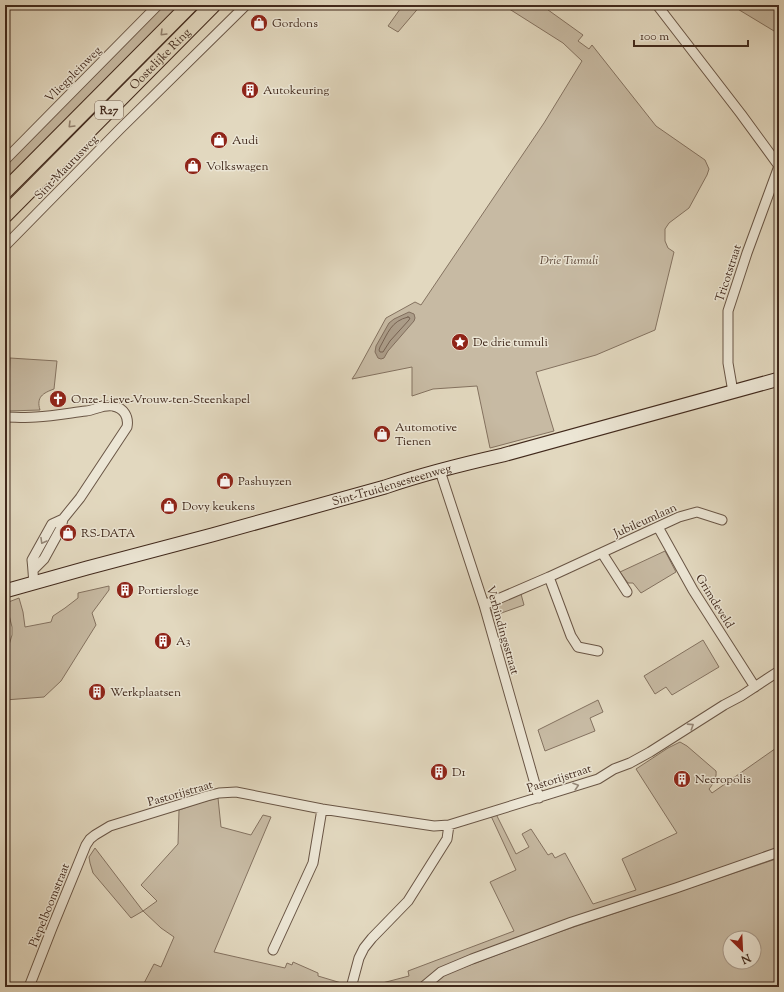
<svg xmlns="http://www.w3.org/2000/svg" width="784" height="992" font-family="'Sorts Mill Goudy',serif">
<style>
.green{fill:#c7baa3;stroke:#847260;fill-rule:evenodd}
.water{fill:#ab9c88;stroke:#816e5d}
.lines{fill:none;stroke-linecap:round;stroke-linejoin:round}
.shore{stroke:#766252;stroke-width:1}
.minor-casing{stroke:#695545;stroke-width:11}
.secondary-casing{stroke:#41291c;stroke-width:15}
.trunk-casing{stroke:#41291c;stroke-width:17}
.minor{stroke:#ece6d5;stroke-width:9}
.secondary{stroke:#ece6d5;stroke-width:13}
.trunk{stroke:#e2d8bf;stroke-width:15}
.oneway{stroke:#92806e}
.oneway2{stroke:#968878}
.labels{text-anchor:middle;stroke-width:3;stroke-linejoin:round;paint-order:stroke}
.shield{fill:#ece6d5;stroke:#746254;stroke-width:1}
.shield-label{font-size:11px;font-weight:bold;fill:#41291c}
.poi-label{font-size:12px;fill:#41291c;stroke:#ece6d5;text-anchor:start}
.street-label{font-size:12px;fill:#41291c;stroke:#ece6d5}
.park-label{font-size:12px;font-style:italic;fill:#5c4637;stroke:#ece6d5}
</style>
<rect width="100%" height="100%" fill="#e2d8bf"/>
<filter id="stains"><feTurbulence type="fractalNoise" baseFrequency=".005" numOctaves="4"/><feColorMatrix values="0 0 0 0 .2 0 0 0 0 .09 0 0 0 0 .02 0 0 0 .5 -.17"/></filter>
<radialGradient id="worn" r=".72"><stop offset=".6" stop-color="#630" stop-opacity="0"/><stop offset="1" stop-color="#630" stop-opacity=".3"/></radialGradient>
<path class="green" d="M162 5H179L5 181V165Z
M403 5H421L398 32 388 26Z
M503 5H545L544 7 583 35 578 41 589 49 592 45 656 126 705 160 709 169 707 175 689 208 669 223 665 229V241L668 248 674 252 655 330 596 355 536 372 554 431 490 448 477 386 433 389 412 396V367L352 379 356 373 386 318 415 302 421 305 544 123 582 61 563 43Z
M731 5H779V34Z
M10 358 57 361 54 389C43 393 36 397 40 410L8 411Z
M665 551 676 572 641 593 633 583H628L620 572Z
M109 586V590L92 613 96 625 61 681 44 697 5 700V653L9 645 12 635V627L6 603 19 598 23 612 25 627 51 622 53 616 65 608 78 598V593Z
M521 594 524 605 493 616 491 609C498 601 512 598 521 594Z
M703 640 719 667 672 695 666 687 655 694 644 676Z
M598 700 603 712 590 718 595 731 545 751 538 730Z
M680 742 687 746 716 771C717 778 713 784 709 789L712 793 779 746V847L428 977 418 987H367L409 976 408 971 514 931 490 882 516 870 491 816 496 814 516 854 529 847 522 834 531 829 548 855 552 853 555 858 565 853 593 904 636 890 622 859 677 833 636 769 668 748Z
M218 798 221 827 251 835 263 815 271 817 214 952 285 968 287 963 292 965 293 962 318 973V976L348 985V987H142L154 964 161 967 174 937 161 928 143 911 131 918 93 873 90 863 89 857 95 848 143 911 157 901 141 885 178 844 179 810 202 802Z
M779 858V987H430L446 974 556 933ZM730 938H754V962H730Z"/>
<path class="water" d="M409 312 414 314 415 318 414 321 388 351 384 358 381 359 378 358 375 352 376 346 389 323 394 319Z"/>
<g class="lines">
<path class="shore" d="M408 317 410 318 409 320 390 341 383 352H380L379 350 380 347C388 333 391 321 408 317Z"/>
<defs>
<path id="minor" d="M657 5 741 114 779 166
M5 160 158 5
M5 246 120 129 246 5
M733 392 728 363V311L747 253 779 166
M5 417C15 417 26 418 36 417 53 416 70 413 86 411 95 410 104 404 113 406 124 408 129 417 127 427L80 498 63 519 52 524 32 560C33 568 33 575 34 583
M440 471 484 605 539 798
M658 527 693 590 755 687
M602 553 627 592
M34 569 44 559 61 528 63 519
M549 577 571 636 578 647 598 651
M484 605 549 577 679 517 697 512 722 520
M273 950 313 863 322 809
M29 987 52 928 86 845 90 839 95 835 110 826 207 796 219 793 236 792 322 809 407 822 434 826 449 825 598 779 614 769 630 763 650 752 724 705 741 696 779 671
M352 987V984L359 958 364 948 372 938 408 901 447 839 449 825
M423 987 441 972 472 959 572 922 676 888 779 852"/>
<g id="secondary">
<path id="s1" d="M5 591 87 568 212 535 385 487C423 474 463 464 503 455L779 379"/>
</g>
<g id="trunk">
<path d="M5 191 190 5"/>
<path id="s2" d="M5 215 213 5"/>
</g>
</defs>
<use href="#minor" class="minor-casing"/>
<use href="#secondary" class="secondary-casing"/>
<use href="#trunk" class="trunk-casing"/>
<use href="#minor" class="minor"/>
<use href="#secondary" class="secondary"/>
<use href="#trunk" class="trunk"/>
</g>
<defs><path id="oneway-chevron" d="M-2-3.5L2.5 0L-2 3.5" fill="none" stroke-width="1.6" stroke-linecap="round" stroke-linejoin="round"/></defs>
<g class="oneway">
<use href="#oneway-chevron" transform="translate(163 33) rotate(135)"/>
<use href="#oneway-chevron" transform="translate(71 125) rotate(135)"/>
</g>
<g class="oneway2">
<use href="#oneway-chevron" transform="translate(43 541) rotate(120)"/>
<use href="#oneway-chevron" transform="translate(691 726) rotate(-33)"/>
<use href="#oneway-chevron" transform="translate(576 786) rotate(-18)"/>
</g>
<defs>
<symbol id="shop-disc" viewBox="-11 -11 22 22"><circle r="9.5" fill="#8f2418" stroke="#ece6d5"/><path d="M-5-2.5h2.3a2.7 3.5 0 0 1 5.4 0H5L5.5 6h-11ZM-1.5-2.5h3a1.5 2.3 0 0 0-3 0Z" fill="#fff"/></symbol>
<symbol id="building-disc" viewBox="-11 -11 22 22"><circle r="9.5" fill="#8f2418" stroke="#ece6d5"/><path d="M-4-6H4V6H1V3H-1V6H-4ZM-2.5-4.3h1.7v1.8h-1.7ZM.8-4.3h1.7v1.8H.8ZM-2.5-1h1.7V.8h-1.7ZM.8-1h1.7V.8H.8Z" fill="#fff"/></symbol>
<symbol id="sight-disc" viewBox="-11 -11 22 22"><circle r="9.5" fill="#8f2418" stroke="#ece6d5"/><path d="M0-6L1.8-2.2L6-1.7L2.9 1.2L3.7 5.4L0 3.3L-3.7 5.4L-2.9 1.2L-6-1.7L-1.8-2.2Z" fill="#fff"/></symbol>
<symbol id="church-disc" viewBox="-11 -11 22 22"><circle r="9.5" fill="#8f2418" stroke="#ece6d5"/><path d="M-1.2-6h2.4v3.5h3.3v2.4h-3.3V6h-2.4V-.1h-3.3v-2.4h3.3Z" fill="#fff"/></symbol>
</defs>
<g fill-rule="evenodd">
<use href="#shop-disc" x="249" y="13" width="20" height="20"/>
<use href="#building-disc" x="240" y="80" width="20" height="20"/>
<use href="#shop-disc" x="209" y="130" width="20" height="20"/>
<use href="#shop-disc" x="183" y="156" width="20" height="20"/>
<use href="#sight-disc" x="450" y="332" width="20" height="20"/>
<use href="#church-disc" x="48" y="389" width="20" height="20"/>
<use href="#shop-disc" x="372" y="424" width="20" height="20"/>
<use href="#shop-disc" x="215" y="471" width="20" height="20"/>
<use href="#shop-disc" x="159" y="496" width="20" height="20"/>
<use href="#shop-disc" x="58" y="523" width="20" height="20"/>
<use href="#building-disc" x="115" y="580" width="20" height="20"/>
<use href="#building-disc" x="153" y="631" width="20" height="20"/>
<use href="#building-disc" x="87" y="682" width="20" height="20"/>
<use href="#building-disc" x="429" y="762" width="20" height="20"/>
<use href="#building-disc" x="672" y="769" width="20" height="20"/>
</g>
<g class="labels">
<rect class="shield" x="95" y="101" width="28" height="18" rx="3"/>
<g class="shield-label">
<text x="109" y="114">R27</text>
</g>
<g class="poi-label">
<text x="272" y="27">Gordons</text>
<text x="263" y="94">Autokeuring</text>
<text x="232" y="144">Audi</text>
<text x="206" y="170">Volkswagen</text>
<text x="473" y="346">De drie tumuli</text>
<text x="71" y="403">Onze-Lieve-Vrouw-ten-Steenkapel</text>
<text x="395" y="431">Automotive<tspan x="395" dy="14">Tienen</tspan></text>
<text x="238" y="485">Pashuyzen</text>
<text x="182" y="510">Dovy keukens</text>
<text x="81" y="537">RS-DATA</text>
<text x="138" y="594">Portiersloge</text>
<text x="176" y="645">A3</text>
<text x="110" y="696">Werkplaatsen</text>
<text x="452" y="776">D1</text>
<text x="695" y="783">Necropolis</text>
</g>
<g class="street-label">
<text dy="4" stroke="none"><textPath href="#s2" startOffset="220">Oostelijke Ring</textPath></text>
<text transform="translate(73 74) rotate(-45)" y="4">Vliegpleinweg</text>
<text transform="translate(66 167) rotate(-46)" y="4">Sint-Maurusweg</text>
<text transform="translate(728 273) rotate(-72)" y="4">Tricotstraat</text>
<text dy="4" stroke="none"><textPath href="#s1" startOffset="401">Sint-Truidensesteenweg</textPath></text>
<text transform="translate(645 520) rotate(-24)" y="4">Jubileumlaan</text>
<text transform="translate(715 601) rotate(58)" y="4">Grimdeveld</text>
<text transform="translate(503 630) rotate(74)" y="4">Verbindingsstraat</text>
<text transform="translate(559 778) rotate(-18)" y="4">Pastorijstraat</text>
<text transform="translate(180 793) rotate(-16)" y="4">Pastorijstraat</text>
<text transform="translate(49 905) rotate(-68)" y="4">Piepelboomstraat</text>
</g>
<g class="park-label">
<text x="569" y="264">Drie Tumuli</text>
</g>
</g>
<rect width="784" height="992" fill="none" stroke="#e2d8bf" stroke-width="20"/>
<rect x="6" y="6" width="772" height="980" fill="none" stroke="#41291c" stroke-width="2"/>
<rect x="10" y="10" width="764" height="972" fill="none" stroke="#41291c"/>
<g transform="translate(742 950) rotate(156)"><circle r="19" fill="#ece6d5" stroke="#a89a8b"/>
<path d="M0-3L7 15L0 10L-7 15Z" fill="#8f2418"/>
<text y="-6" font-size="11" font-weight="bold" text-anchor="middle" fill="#41291c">N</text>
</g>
<path d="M634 40v6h114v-6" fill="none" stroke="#41291c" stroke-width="2"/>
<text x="640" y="40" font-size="12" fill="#41291c" stroke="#ece6d5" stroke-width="3" paint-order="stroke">100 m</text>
<rect width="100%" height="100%" filter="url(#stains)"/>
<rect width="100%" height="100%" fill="url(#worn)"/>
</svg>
